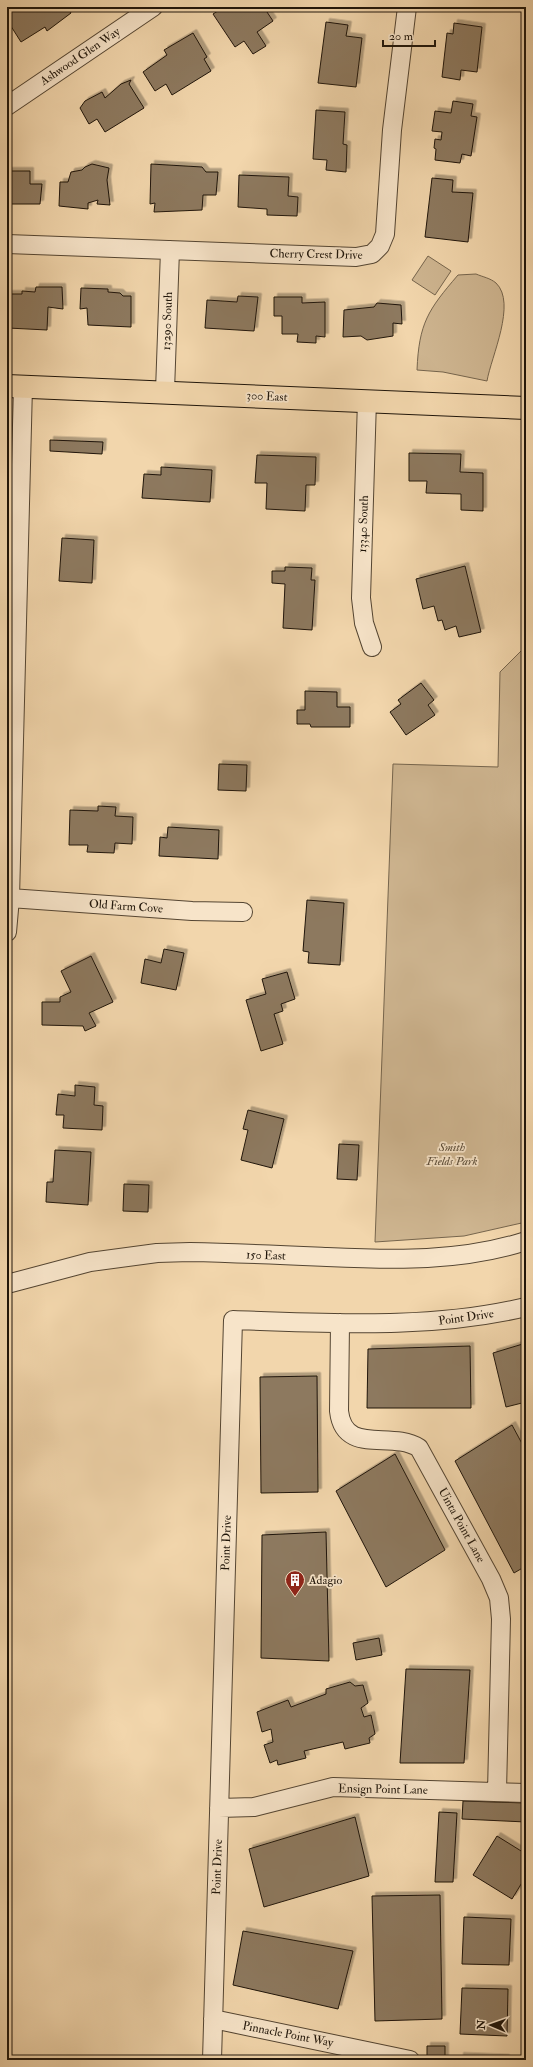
<svg xmlns="http://www.w3.org/2000/svg" width="533" height="2067" font-family="'IM FELL Double Pica',serif">
<style>
.green{fill:#ceb590;stroke:#76654d}
.building{fill:#8d795e;stroke:#1f150a;filter:url(#shadow)}
.lines{fill:none;stroke-linecap:round;stroke-linejoin:round}
.minor-casing{stroke:#544532;stroke-width:20}
.major-casing{stroke:#1f150a;stroke-width:24}
.minor{stroke:#f7e4c9;stroke-width:18}
.major{stroke:#f2d6ac;stroke-width:22}
.labels{text-anchor:middle;stroke-width:3.5;stroke-linejoin:round;paint-order:stroke}
.street-label{font-size:12px;fill:#1f150a;stroke:#f7e4c9}
.park-label{font-size:12px;font-style:italic;fill:#5c4d39;stroke:#f7e4c9}
.poi-label{font-size:12px;fill:#1f150a;stroke:#f7e4c9;text-anchor:start}
</style>
<defs>
<filter id="shadow"><feDropShadow dx="3.5" dy="-3.5" stdDeviation="0" flood-color="#0004"/></filter>
</defs>
<rect width="100%" height="100%" fill="#f2d6ac"/>
<filter id="stains"><feTurbulence type="fractalNoise" baseFrequency=".005" numOctaves="4"/><feColorMatrix values="0 0 0 0 .2 0 0 0 0 .09 0 0 0 0 .02 0 0 0 .5 -.17"/></filter>
<radialGradient id="worn" r=".72"><stop offset=".6" stop-color="#630" stop-opacity="0"/><stop offset="1" stop-color="#630" stop-opacity=".3"/></radialGradient>
<path class="green" d="M428 256 451 271 435 295 412 280Z
M476 274C483 277 490 278 496 283 517 303 491 357 487 381L443 372 417 370C419 323 428 310 458 275Z
M526 646V1222L464 1236 375 1242 393 764 498 767 500 672Z"/>
<path class="building" d="M8 7H67L71 13 47 31 45 27 21 42 7 20Z
M224 7H267L265 9 273 21 257 32 266 46 253 54 244 41 235 47 213 14Z
M326 22 348 25 346 36 362 38 356 87 318 83Z
M454 23 482 27 477 72 461 70 460 80 442 77 447 33 453 34Z
M193 33 207 57 204 59 211 71 172 95 166 84 155 91 143 72 167 55 164 50Z
M131 80 129 84 144 108 105 132 97 119 89 124 80 108 85 101 102 92 105 98 121 84Z
M453 101 473 104 471 116 477 117 471 156 462 154 460 163 435 160 436 149 434 148 435 139 441 140 442 132 432 131 435 111 451 113Z
M316 110 345 112 343 144 347 145 346 172 326 170 327 160 313 159Z
M92 164 109 168 107 180 110 205 97 204 98 200 88 203V209L59 206 60 182H68L71 172 82 170 85 167Z
M151 164 202 167 206 172H218L216 195H203L202 210 154 212 155 203 150 204Z
M7 171H30V184H42L40 204H7Z
M239 175 289 177 288 196 298 197 297 216 267 215V209L238 207Z
M432 178 453 180 452 192 473 193 468 242 425 237Z
M36 287H62L63 309 48 307 47 330 8 328 9 294H22V291L35 292Z
M81 288 108 289V292L120 293 123 296H131V327L88 325 87 308 80 309Z
M238 296 258 297 254 331 205 328 207 300 237 302Z
M274 297H302V303L325 302V337L316 336V343L297 342 298 334H282V316H274Z
M377 303 401 305 402 324 393 323V336L367 340 361 336 343 337 344 310 374 307Z
M50 440 103 442 102 454 50 451Z
M409 453 461 454 460 472 483 473V511L461 510V494L426 493 427 481H409Z
M257 455 316 457 315 485H306L305 511 266 509 267 483H255Z
M161 467 212 470 210 502 142 498 144 474 161 475Z
M62 538 94 540 92 583 59 581Z
M465 566 481 632 459 637 456 626 445 630 442 620 438 621 434 606 423 609 416 579Z
M285 567 312 568 311 580H315L312 630 283 628 285 584 272 583V571H285Z
M421 683 434 700 428 705 435 715 406 735 390 712 401 704 398 700Z
M305 691 337 692V707H350V727H311L310 724H297V710H305Z
M219 764 247 765 246 791 218 790Z
M98 806 116 807 115 816 133 817 132 844 115 843 114 853 87 852 88 845H69L70 810 98 811Z
M168 827 219 830 218 859 159 856 160 837 167 838Z
M307 900 344 903 340 965 308 963 309 952 303 951Z
M164 949 184 953 176 990 141 983 145 959 161 963Z
M91 956 113 1002 89 1013 96 1026 85 1031 83 1026 42 1025V1002H60V997L71 992 61 971Z
M287 972 295 999 281 1004 283 1011 274 1014 283 1044 261 1051 246 1000 266 994 262 979Z
M75 1085 95 1087 94 1105 103 1106 102 1130 63 1128 64 1115H56L58 1094 75 1096Z
M248 1110 284 1119 272 1168 241 1160 248 1130 243 1129Z
M339 1144 359 1145 357 1180 337 1179Z
M55 1150 91 1152 88 1205 46 1202 47 1182H53Z
M124 1184 149 1185 148 1212 123 1211Z
M526 1343V1402L506 1407 493 1353Z
M470 1346 471 1408H367L368 1349Z
M317 1376 318 1492 261 1493 260 1377Z
M512 1425 526 1451V1566L514 1573 455 1461Z
M395 1454 445 1550 386 1587 336 1491Z
M326 1532 329 1661 261 1658 262 1535Z
M379 1638 382 1655 356 1660 353 1643Z
M406 1669 470 1670 464 1763H400Z
M350 1682 355 1686 363 1685 368 1703 361 1708 364 1717 371 1715 375 1734 369 1738 370 1743 345 1749 343 1742 304 1751 306 1758 278 1765 277 1760 270 1763 264 1745 273 1742 271 1729 262 1732 257 1712 288 1700 291 1707 326 1694V1689Z
M463 1801 526 1803V1822L462 1819Z
M439 1812 457 1813 453 1882H435Z
M355 1817 369 1876 264 1907 249 1849Z
M497 1836 526 1854V1876L512 1899 473 1875Z
M440 1895 442 2019 375 2021 372 1896Z
M464 1917 511 1919 509 1965 462 1964Z
M243 1931 353 1951 338 2009 233 1985Z
M462 1988 508 1989 507 2036 460 2034Z
M427 2046H445V2060H427Z
M460 2056 506 2058V2060H460Z"/>
<g class="lines">
<defs>
<path id="minor" d="M7 106 153 7
M7 244 356 257 372 254 380 246 385 234 392 130 407 7
M165 391 170 250
M367 400 361 598 364 623 372 647
M10 898 192 911 243 912
M7 932 10 898 23 386
M7 1284 90 1262 157 1253 190 1252C236 1253 281 1255 327 1257 394 1260 461 1262 526 1241
M340 1323 339 1411C344 1456 391 1430 419 1448L491 1579 499 1598 501 1619 497 1792
M219 1808 254 1807 333 1787 526 1793
M213 2019 410 2060
M212 2060 233 1320C331 1323 430 1330 526 1307"/>
<path id="major" d="M7 386 526 408"/>
</defs>
<use href="#minor" class="minor-casing"/>
<use href="#major" class="major-casing"/>
<use href="#minor" class="minor"/>
<use href="#major" class="major"/>
</g>
<defs>
<symbol id="building-pin" viewBox="-11 -11 22 30"><path d="M0 17L-7.5 6A9.5 9.5 0 1 1 7.5 6Z" fill="#8f2418" stroke="#f7e4c9"/><path d="M-4-6H4V6H1V3H-1V6H-4ZM-2.5-4.3h1.7v1.8h-1.7ZM.8-4.3h1.7v1.8H.8ZM-2.5-1h1.7V.8h-1.7ZM.8-1h1.7V.8H.8Z" fill="#fff"/></symbol>
</defs>
<g fill-rule="evenodd">
<use href="#building-pin" x="284" y="1569" width="22" height="30"/>
</g>
<g class="labels">
<g class="street-label">
<text transform="translate(80 56) rotate(-34)" y="4">Ashwood Glen Way</text>
<text transform="translate(316 254) rotate(1)" y="4">Cherry Crest Drive</text>
<text transform="translate(167 321) rotate(-88)" y="4">13290 South</text>
<text transform="translate(267 396) rotate(3)" y="4">300 East</text>
<text transform="translate(363 524) rotate(-88)" y="4">13340 South</text>
<text transform="translate(126 906) rotate(4)" y="4">Old Farm Cove</text>
<text transform="translate(266 1255) rotate(2)" y="4">150 East</text>
<text transform="translate(466 1317) rotate(-8)" y="4">Point Drive</text>
<text transform="translate(462 1525) rotate(61)" y="4">Uinta Point Lane</text>
<text transform="translate(226 1543) rotate(-88)" y="4">Point Drive</text>
<text transform="translate(383 1789) rotate(1)" y="4">Ensign Point Lane</text>
<text transform="translate(217 1867) rotate(-88)" y="4">Point Drive</text>
<text transform="translate(288 2034) rotate(11)" y="4">Pinnacle Point Way</text>
</g>
<g class="park-label">
<text x="452" y="1151">Smith<tspan x="452" dy="14">Fields Park</tspan></text>
</g>
<g class="poi-label">
<text x="309" y="1584">Adagio</text>
</g>
</g>
<rect width="533" height="2067" fill="none" stroke="#f2d6ac" stroke-width="24"/>
<rect x="8" y="8" width="517" height="2051" fill="none" stroke="#1f150a" stroke-width="2"/>
<rect x="12" y="12" width="509" height="2043" fill="none" stroke="#1f150a"/>
<g transform="translate(491 2025) rotate(272)" stroke="#f7e4c9" stroke-width="3" paint-order="stroke">
<path d="M0-3L7 15L0 10L-7 15Z" fill="#1f150a"/>
<text y="-6" font-size="11" font-weight="bold" text-anchor="middle" fill="#1f150a">N</text>
</g>
<path d="M383 40v6h52v-6" fill="none" stroke="#1f150a" stroke-width="2"/>
<text x="389" y="40" font-size="12" fill="#1f150a" stroke="#f7e4c9" stroke-width="3" paint-order="stroke">20 m</text>
<rect width="100%" height="100%" filter="url(#stains)"/>
<rect width="100%" height="100%" fill="url(#worn)"/>
</svg>
